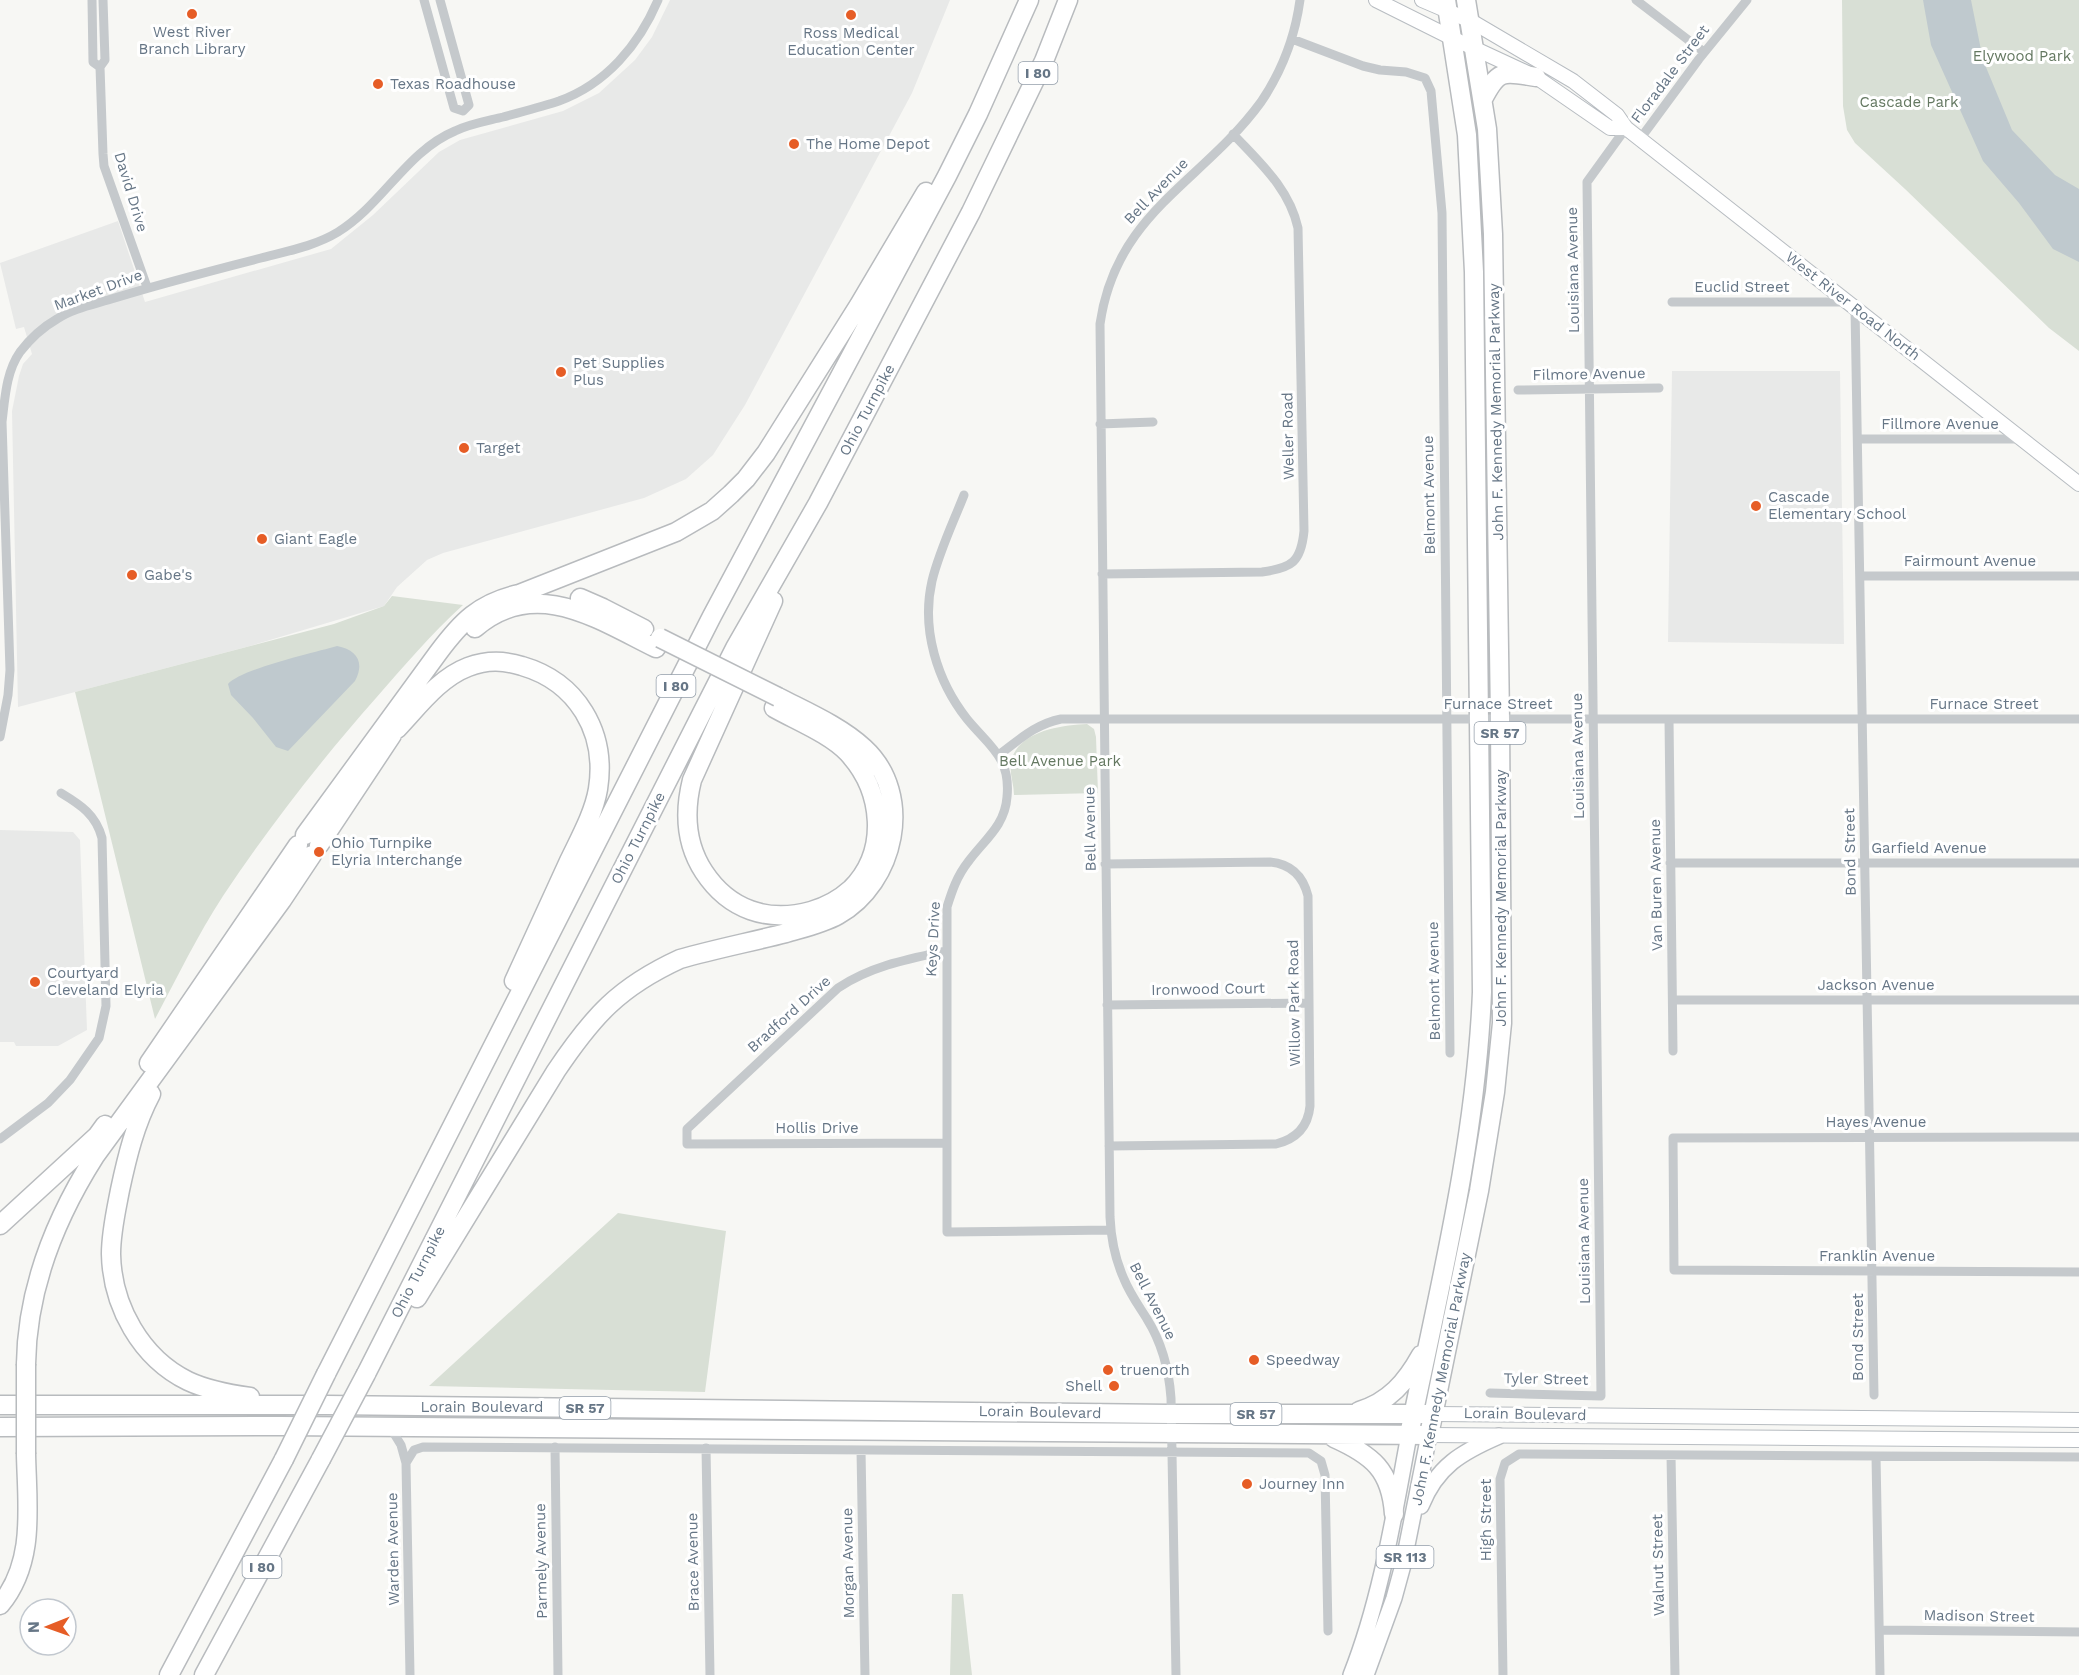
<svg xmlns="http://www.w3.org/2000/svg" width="2079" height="1675" font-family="'Work Sans',sans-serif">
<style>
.built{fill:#e8e9e8}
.green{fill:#d8dfd5}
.water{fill:#bfc9ce}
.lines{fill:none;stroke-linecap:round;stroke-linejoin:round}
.secondary-casing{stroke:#b7bcc1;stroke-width:16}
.primary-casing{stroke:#b8bcc0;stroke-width:18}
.highway-casing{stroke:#b8bbbe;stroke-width:21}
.street{stroke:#c5c9cc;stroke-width:9}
.secondary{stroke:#fff;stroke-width:14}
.primary{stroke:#fff;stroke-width:15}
.highway{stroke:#fff;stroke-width:18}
.highway-bridge-casing{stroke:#b8bbbe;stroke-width:21;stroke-linecap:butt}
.highway-bridge{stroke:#fff;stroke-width:18}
.poi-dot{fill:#e65d26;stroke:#fff;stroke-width:2}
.labels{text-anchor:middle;stroke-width:6;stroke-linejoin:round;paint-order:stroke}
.shield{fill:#fff;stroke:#949faa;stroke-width:1.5}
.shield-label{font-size:14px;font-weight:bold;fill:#667686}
.poi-label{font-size:15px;fill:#667686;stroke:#fff;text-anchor:start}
.park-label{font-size:15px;fill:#647861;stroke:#fff}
.street-label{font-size:15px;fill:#667686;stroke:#fff}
</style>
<rect width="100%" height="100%" fill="#f7f7f4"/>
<path class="built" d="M670 0H950L912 93 745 405 713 455 686 479 644 498 443 553 427 560 397 587 384 606 250 646 18 707 12 411 19 376 23 364 32 354 24 327 16 329 0 263 118 221 145 302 331 249 373 215 439 152 460 140 563 111 599 93 635 60 652 37Z
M1672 371H1840L1844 644 1668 642Z
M0 830 73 832 80 840 87 1030 58 1046H16L14 1042H0Z"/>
<path class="green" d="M1842 0H2079V351L2049 328 1905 189 1855 143 1847 130 1843 106Z
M392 596 463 605C431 634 404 666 376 698 322 759 269 827 223 896 198 934 177 978 155 1019L75 692 334 624 384 606Z
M1087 724 1094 729 1096 737 1098 793 1014 795C1014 784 1009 773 1011 762 1017 731 1062 725 1087 724Z
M618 1213 726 1231 705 1392 429 1386Z
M952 1594H963L972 1675H950Z"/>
<path class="water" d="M1923 0H1971L1983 60 2012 130 2055 175 2079 189V262L2053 249 2019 203 1983 161 1931 45Z
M337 646C357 650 365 662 355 681L288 751 276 747 253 718 231 695 228 684C241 669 313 653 337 646Z"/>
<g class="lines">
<defs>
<path id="secondary" d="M1376 0 1452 38 1536 77 1610 128H1626
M1422 0 1471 21 1573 81 1617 115 1626 128 1640 139 2079 484
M1433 1414 2079 1420
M1429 1435 2079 1440"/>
<path id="primary" d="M1421 1506C1437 1466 1462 1452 1499 1436
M1351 1675C1381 1599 1394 1515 1409 1435
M1366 1675 1394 1598 1403 1565 1429 1435"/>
<path id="highway" d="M1483 99C1499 68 1504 72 1536 77
M580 598 603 608 644 629
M773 601 692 780C684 812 685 843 704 872 729 910 768 923 811 911 825 907 840 899 851 889 889 851 883 791 848 753 830 734 797 721 774 708
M475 628C535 576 597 619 656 648
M397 729C418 707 439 678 468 667 487 660 503 660 522 666 577 682 607 732 598 789 594 813 580 838 569 861 551 901 532 941 514 981
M305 835 438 653C461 622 479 603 519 594L676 532 712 511 731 494 746 479 766 453 859 305 926 192
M319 845 392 735
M149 1063 298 845
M151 1094C135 1124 127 1157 120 1190 116 1211 111 1232 111 1254 112 1306 141 1358 188 1381 207 1390 229 1394 250 1397
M0 1225 97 1136 105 1125
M417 1298 556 1071C593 1016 619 987 680 959 715 949 751 942 786 933 803 928 822 924 838 915 895 883 915 795 864 748 840 726 807 712 778 697
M26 1364C27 1288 55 1219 95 1156L282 900 312 855
M326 1374 712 616 947 176 978 114 1029 0
M366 1374 735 648 818 503 971 212 1044 61 1068 0
M0 1405H326L1170 1414H1426
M1359 1411C1389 1402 1406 1382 1421 1355
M0 1427 281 1426 1429 1435 1479 1191 1495 1092 1502 1023 1500 719 1493 234 1487 129 1466 0
M1409 1435C1439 1289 1476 1142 1482 992L1474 272 1467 135 1446 0
M1334 1438C1372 1455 1391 1470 1394 1514
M0 1605C36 1562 27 1506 26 1454
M169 1675 284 1459
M204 1675 321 1459"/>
</defs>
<use href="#secondary" class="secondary-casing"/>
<use href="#primary" class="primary-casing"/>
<use href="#highway" class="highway-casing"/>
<path class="street" d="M92 0 93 62 100 67
M103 0 105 60 100 67 103 154 104 166 147 287
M424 0 454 108 463 111 469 105 440 0
M1636 0 1704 52
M1292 39 1363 66 1380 70 1406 72 1425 78 1431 91 1442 213 1450 1053
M1640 139 1699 59 1747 0
M1672 302H1847
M1855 308 1874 1395
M1518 390 1659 388
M1100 424 1153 422
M1858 439H2022
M964 495C953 523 939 552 932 581 921 629 937 681 967 719 989 746 1011 757 1007 797 1005 826 984 840 968 862 957 876 952 891 947 907V1232L1110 1230
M1102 574 1262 572C1292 568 1301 562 1304 531L1298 228C1289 188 1260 163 1233 134
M1860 576H2079
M1669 719 1673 1051
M0 737 8 695 10 670 2 422C5 398 6 372 20 352 30 339 43 327 57 319 72 309 91 305 108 300 159 284 210 271 261 258 288 251 315 246 338 232 382 205 407 151 455 131 469 124 487 121 503 117 521 112 541 107 559 101 606 84 639 45 658 0
M1000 754C1020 739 1036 724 1061 719H2079
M1670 863H2079
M1105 864 1270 862C1291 864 1303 876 1308 896L1310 1106C1308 1127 1296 1139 1276 1144L1109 1146
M946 951C908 959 871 966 838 988L687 1129V1144L946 1143
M1673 1000H2079
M1107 1005 1309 1003
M2079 1137 1673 1138 1674 1270 2079 1272
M0 1139 48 1103 70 1080 99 1038 106 1006 102 838C96 815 81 805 61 793
M1490 1393 1601 1396 1587 182 1626 128
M390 1427 401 1445 406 1463 410 1675
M555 1447 558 1675
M706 1448 710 1675
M861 1450 865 1675
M1671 1455 1675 1675
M1876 1456 1880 1675
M406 1463 414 1450 423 1447 1309 1453 1321 1461 1325 1475 1328 1631
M1880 1630 2079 1632
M1176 1675 1171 1398C1169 1370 1162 1343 1147 1319 1139 1306 1130 1294 1124 1279 1115 1259 1111 1239 1110 1217L1100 324C1116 212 1202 183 1261 102 1282 71 1295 37 1300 0
M1503 1675 1500 1479 1505 1463 1519 1454 2079 1457"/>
<use href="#secondary" class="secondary"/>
<use href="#primary" class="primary"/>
<use href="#highway" class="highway"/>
<defs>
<path id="highway-bridge" d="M660 638 778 697
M26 1364V1454
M284 1459 326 1374
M321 1459 366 1374"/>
</defs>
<use href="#highway-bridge" class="highway-bridge-casing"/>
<use href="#highway-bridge" class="highway-bridge"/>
</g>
<g class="poi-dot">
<circle cx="192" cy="14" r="6"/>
<circle cx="851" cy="15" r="6"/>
<circle cx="378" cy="84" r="6"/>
<circle cx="794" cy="144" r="6"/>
<circle cx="561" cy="372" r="6"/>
<circle cx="464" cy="448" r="6"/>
<circle cx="1756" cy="506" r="6"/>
<circle cx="262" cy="539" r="6"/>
<circle cx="132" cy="575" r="6"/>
<circle cx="319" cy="852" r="6"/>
<circle cx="35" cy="982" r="6"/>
<circle cx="1254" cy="1360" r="6"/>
<circle cx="1108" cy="1370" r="6"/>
<circle cx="1114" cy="1386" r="6"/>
<circle cx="1247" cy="1484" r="6"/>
</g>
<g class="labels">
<g class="shield">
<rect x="1018.5" y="62" width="39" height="22" rx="4.5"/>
<rect x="656.5" y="675" width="39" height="22" rx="4.5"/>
<rect x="1474.5" y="722" width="51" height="22" rx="4.5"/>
<rect x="559.5" y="1397" width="51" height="22" rx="4.5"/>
<rect x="1230.5" y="1403" width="51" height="22" rx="4.5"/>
<rect x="1376.5" y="1546" width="57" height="22" rx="4.5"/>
<rect x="242.5" y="1556" width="39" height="22" rx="4.5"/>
</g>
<g class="shield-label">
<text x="1038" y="78">I 80</text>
<text x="676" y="691">I 80</text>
<text x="1500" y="738">SR 57</text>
<text x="585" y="1413">SR 57</text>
<text x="1256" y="1419">SR 57</text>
<text x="1405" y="1562">SR 113</text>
<text x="262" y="1572">I 80</text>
</g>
<g class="poi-label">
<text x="192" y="37" text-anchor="middle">West River<tspan x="192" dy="17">Branch Library</tspan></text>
<text x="851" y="38" text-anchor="middle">Ross Medical<tspan x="851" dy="17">Education Center</tspan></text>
<text x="390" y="89">Texas Roadhouse</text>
<text x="806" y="149">The Home Depot</text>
<text x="573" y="368">Pet Supplies<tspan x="573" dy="17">Plus</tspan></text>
<text x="476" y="453">Target</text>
<text x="1768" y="502">Cascade<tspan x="1768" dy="17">Elementary School</tspan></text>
<text x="274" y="544">Giant Eagle</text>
<text x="144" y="580">Gabe's</text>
<text x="331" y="848">Ohio Turnpike<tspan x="331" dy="17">Elyria Interchange</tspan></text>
<text x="47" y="978">Courtyard<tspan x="47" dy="17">Cleveland Elyria</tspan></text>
<text x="1266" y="1365">Speedway</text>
<text x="1120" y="1375">truenorth</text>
<text x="1102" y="1391" text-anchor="end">Shell</text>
<text x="1259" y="1489">Journey Inn</text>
</g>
<g class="park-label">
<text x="2022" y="61">Elywood Park</text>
<text x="1909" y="107">Cascade Park</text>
<text x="1060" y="766">Bell Avenue Park</text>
</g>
<g class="street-label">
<text transform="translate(1670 74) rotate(-53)" y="5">Floradale Street</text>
<text transform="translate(1156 191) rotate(-46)" y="5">Bell Avenue</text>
<text transform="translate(131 192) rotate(73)" y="5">David Drive</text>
<text transform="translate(1573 270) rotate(-91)" y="5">Louisiana Avenue</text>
<text x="1742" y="292">Euclid Street</text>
<text transform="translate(98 290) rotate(-20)" y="5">Market Drive</text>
<text transform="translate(1853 306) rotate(38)" y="5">West River Road North</text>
<text transform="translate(1589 374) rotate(-1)" y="5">Filmore Avenue</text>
<text transform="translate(867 410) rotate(-62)" y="5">Ohio Turnpike</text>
<text transform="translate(1496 412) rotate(-91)" y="5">John F. Kennedy Memorial Parkway</text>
<text x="1940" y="429">Fillmore Avenue</text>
<text transform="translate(1288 436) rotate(-91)" y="5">Weller Road</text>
<text transform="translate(1429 495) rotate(-91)" y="5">Belmont Avenue</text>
<text x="1970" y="566">Fairmount Avenue</text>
<text x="1498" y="709">Furnace Street</text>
<text x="1984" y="709">Furnace Street</text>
<text transform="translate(1578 756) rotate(-91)" y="5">Louisiana Avenue</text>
<text transform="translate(1090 829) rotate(-91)" y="5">Bell Avenue</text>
<text transform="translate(638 838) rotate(-63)" y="5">Ohio Turnpike</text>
<text x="1929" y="853">Garfield Avenue</text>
<text transform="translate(1850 852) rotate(-91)" y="5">Bond Street</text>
<text transform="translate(1656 885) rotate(-91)" y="5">Van Buren Avenue</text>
<text transform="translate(1501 898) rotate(-90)" y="5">John F. Kennedy Memorial Parkway</text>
<text transform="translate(933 939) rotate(-87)" y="5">Keys Drive</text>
<text transform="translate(1434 981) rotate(-91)" y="5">Belmont Avenue</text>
<text x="1876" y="990">Jackson Avenue</text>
<text transform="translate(1208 989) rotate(-1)" y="5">Ironwood Court</text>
<text transform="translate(1294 1003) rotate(-91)" y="5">Willow Park Road</text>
<text transform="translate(789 1014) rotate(-42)" y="5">Bradford Drive</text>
<text x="1876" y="1127">Hayes Avenue</text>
<text x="817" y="1133">Hollis Drive</text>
<text transform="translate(1584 1241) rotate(-91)" y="5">Louisiana Avenue</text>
<text x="1877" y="1261">Franklin Avenue</text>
<text transform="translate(418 1272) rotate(-63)" y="5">Ohio Turnpike</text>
<text transform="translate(1153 1301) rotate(63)" y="5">Bell Avenue</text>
<text transform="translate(1858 1337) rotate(-90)" y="5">Bond Street</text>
<text transform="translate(1441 1379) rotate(-79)" y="5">John F. Kennedy Memorial Parkway</text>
<text transform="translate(1546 1379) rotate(1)" y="5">Tyler Street</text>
<text x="482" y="1412">Lorain Boulevard</text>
<text transform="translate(1040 1412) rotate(1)" y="5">Lorain Boulevard</text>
<text transform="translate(1525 1414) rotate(1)" y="5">Lorain Boulevard</text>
<text transform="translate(1486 1520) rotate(-90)" y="5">High Street</text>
<text transform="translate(393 1549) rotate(-91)" y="5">Warden Avenue</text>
<text transform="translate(541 1561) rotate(-91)" y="5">Parmely Avenue</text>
<text transform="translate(693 1562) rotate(-91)" y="5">Brace Avenue</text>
<text transform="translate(848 1563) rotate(-91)" y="5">Morgan Avenue</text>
<text transform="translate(1658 1565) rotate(-91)" y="5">Walnut Street</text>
<text transform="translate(1979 1616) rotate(1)" y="5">Madison Street</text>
</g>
</g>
<g transform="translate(48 1627) rotate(269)"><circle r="28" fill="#ffffff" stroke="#c2c8cf" stroke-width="1.5"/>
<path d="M0-4.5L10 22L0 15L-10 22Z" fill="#e65d26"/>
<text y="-9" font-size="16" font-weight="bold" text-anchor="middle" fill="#667686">N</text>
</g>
</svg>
